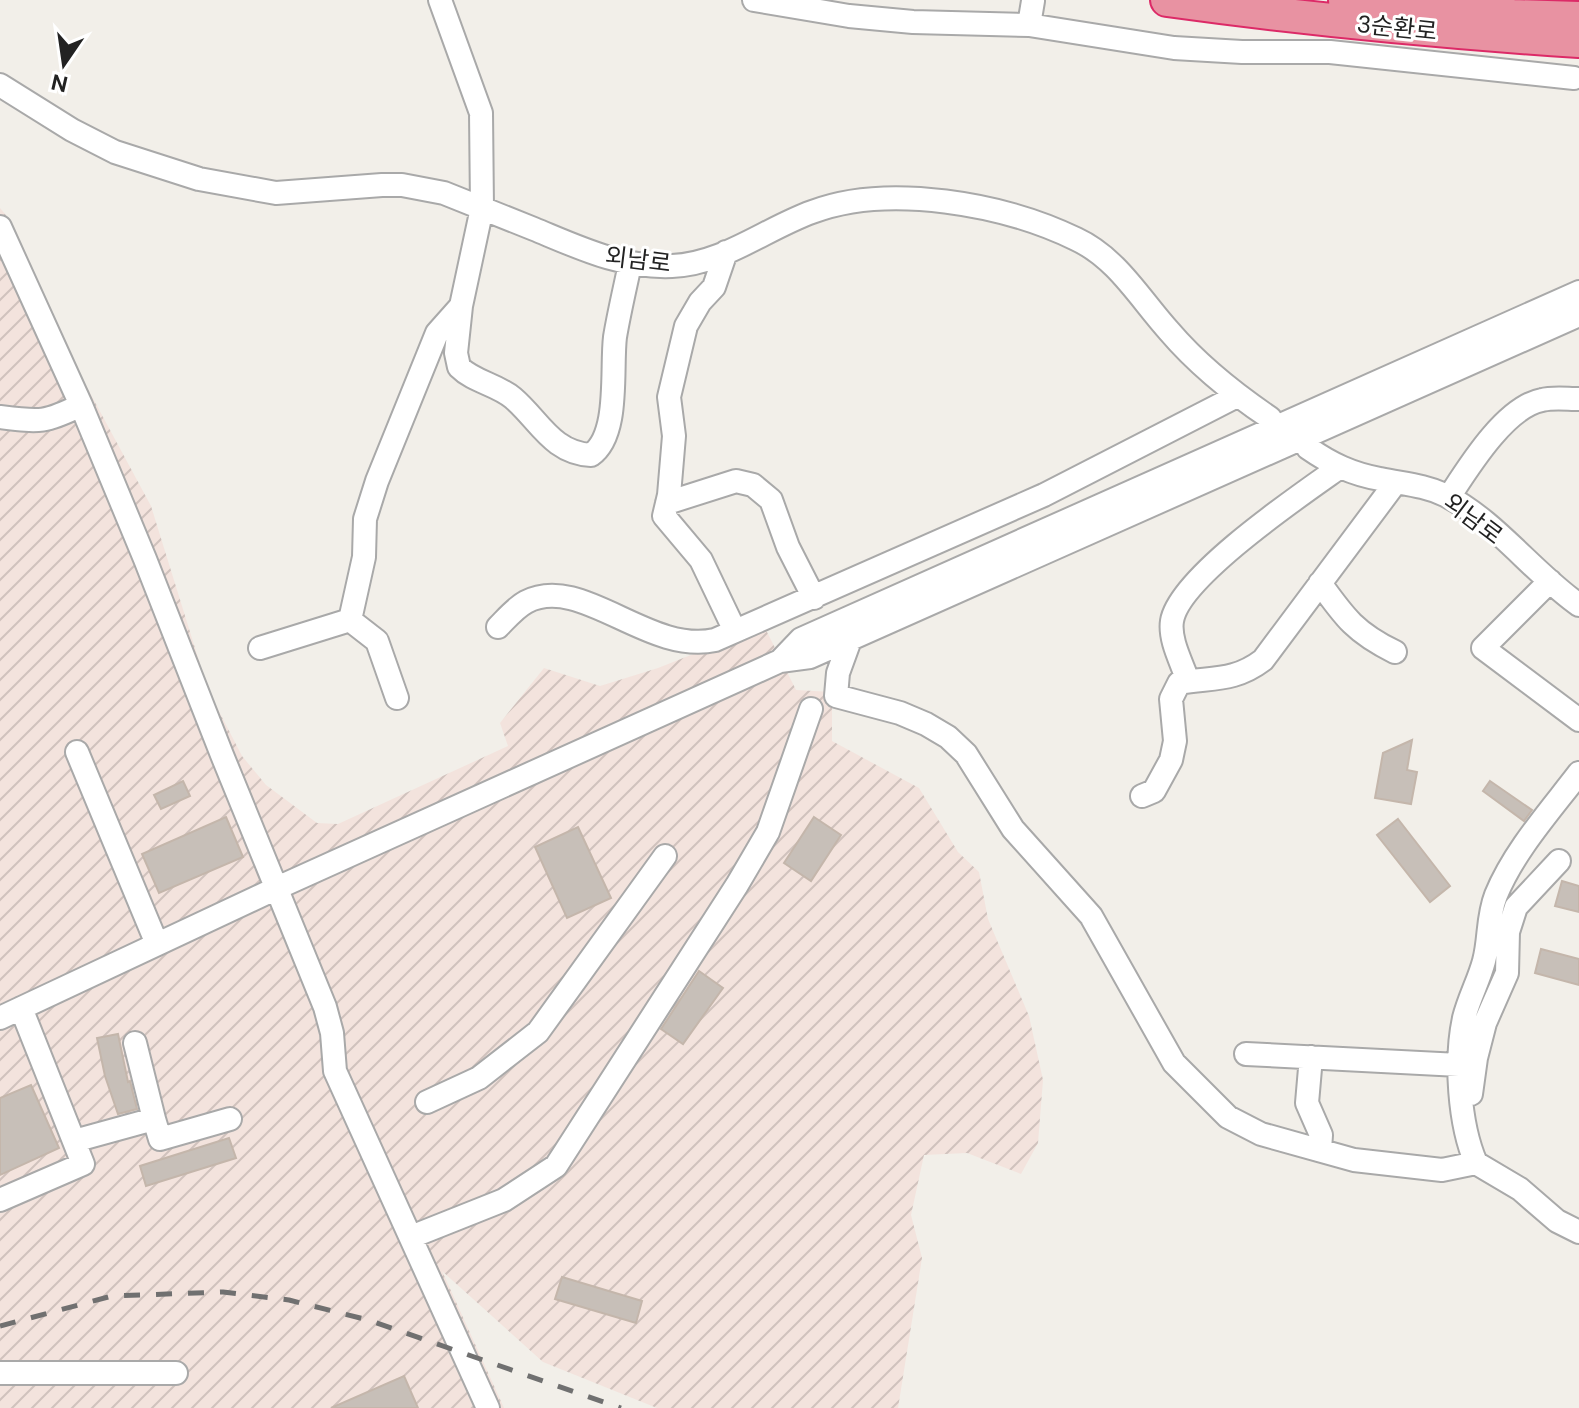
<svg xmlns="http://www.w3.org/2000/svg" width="1579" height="1408" font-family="'DM Sans','Noto Sans KR',sans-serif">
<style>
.military{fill:url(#military-furrows)}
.building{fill:#c7bfb8;stroke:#c4b6ab;stroke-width:2}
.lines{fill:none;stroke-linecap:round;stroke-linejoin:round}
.minor-casing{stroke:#a9a9a9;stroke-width:26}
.highway-casing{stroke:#dc2a67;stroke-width:36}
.minor{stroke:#fff;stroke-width:22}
.highway{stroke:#e892a2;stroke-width:32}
.rail{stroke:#707070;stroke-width:5;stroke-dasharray:16 16;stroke-linecap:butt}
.labels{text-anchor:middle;stroke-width:6;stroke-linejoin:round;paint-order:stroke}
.street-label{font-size:24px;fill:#222;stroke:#fff}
</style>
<defs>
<pattern id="military-furrows" width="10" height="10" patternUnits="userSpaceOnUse" patternTransform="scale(2)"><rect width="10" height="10" fill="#f3e3dd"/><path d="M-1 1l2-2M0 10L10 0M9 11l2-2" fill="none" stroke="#d0c2bd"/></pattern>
</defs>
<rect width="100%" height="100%" fill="#f2efe9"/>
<path class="military" d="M0 208 10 220 76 367 151 506 208 690 242 756 266 785 317 823 338 824 508 746 500 723 544 668 600 686 658 668 764 626 796 690 832 692V741L919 788 958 852 979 872 988 919 1029 1016 1043 1080 1038 1143 1021 1174 967 1153 924 1155 911 1215 922 1258 898 1408H657L543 1362 442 1271 504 1408H0Z"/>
<path class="building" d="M1412 740 1407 770 1417 772 1411 804 1375 798 1383 753Z
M183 781 190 796 161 809 154 795Z
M1490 781 1532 810 1524 821 1483 791Z
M226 817 243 857 159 893 142 854Z
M814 817 841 835 811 881 784 863Z
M1398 819 1450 886 1430 902 1377 835Z
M578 827 611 898 567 918 535 847Z
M1562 881 1579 886V912L1555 906Z
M1541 949 1579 959V985L1535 973Z
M699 971 723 988 683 1044 661 1029Z
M118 1034 128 1082 130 1081 137 1109 118 1114 105 1076 97 1038Z
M31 1085 59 1148 0 1175V1098Z
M229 1138 236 1158 146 1186 140 1166Z
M562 1277 642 1301 636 1323 555 1299Z
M404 1376 418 1408H331Z"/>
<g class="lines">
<defs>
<path id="minor" d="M754 0 849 16 913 22 1029 25 1174 48 1242 52H1330L1574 78
M1029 25 1033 1
M0 85 72 130 115 152 199 179 276 193 382 185H402L444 193C474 205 504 217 534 229 580 248 621 268 672 266 723 264 765 229 812 212 888 183 1004 204 1076 239 1117 258 1140 299 1169 331 1198 365 1233 393 1270 418
M0 227 81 405 145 559 222 755 325 1007 332 1033 335 1071 488 1408
M726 252 714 287 700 302 686 326 669 397 674 436 669 495 664 516 701 560 735 631
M461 306 456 353 459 367C474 382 496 384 513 398 539 420 552 453 591 455 620 435 611 369 615 337 619 313 625 288 630 264
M0 417C40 422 45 423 81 405
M1308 448C1331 464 1352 474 1380 479 1403 484 1424 485 1445 495 1496 521 1532 572 1579 605
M1449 497C1468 468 1505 407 1542 400 1553 397 1567 399 1579 399
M667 503 736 481 753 485 771 500 788 547 814 598
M1550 581 1483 648 1579 720
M1320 583C1345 618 1356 633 1395 652
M350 620 377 641 397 698
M498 627C507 618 515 608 526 602 581 573 648 655 715 640L1044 495 1237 396
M850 640 838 673 836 696 900 713 926 724 948 737 966 754 1013 829 1091 916 1174 1063 1228 1117 1261 1134 1354 1160 1442 1170 1476 1163 1520 1189 1557 1221 1579 1232
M260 648 350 620 364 557 365 519 377 481 437 333 461 306 482 208 481 113 440 0
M780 661 801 639 1579 292
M1188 681C1182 663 1169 640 1172 621 1179 577 1302 494 1340 467
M77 752 157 944
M1142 796 1154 791 1171 760 1175 741 1171 699 1179 683C1212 677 1234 682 1263 660L1396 482
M0 1018 277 888 780 661 810 657 1579 315
M1246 1054 1459 1065
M1311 1057 1307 1103 1321 1135 1320 1150
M1471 1094 1476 1058 1485 1023 1507 973 1508 932 1516 907 1559 861
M427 1102 479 1078 538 1032 665 856
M154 1119 160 1139 230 1119
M74 1141 154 1119 135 1043
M1476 1163C1459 1124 1455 1060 1464 1018 1469 998 1479 980 1484 961 1490 939 1487 918 1496 895 1514 851 1550 811 1579 773
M0 1200 83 1164 21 1008
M411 1237 504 1200 556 1166 737 885 768 832 811 709
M0 1373H176"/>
<path id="highway" d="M1167 0C1304 19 1441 32 1579 41
M1345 0 1513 16 1579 18"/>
</defs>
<use href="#minor" class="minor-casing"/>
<use href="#highway" class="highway-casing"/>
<use href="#minor" class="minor"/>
<use href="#highway" class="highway"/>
<path class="rail" d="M0 1326 112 1296 223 1292 289 1300 368 1320 621 1408"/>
</g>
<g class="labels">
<g class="street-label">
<text transform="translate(1397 28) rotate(6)" y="8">3순환로</text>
<text transform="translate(638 260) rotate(7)" y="8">외남로</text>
<text transform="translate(1473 519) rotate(37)" y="8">외남로</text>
</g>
</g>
<g transform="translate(64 64) rotate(193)" stroke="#ffffff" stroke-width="6" paint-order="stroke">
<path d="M0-6L14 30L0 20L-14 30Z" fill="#222222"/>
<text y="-12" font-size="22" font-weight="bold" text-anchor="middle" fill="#222222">N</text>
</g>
</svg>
